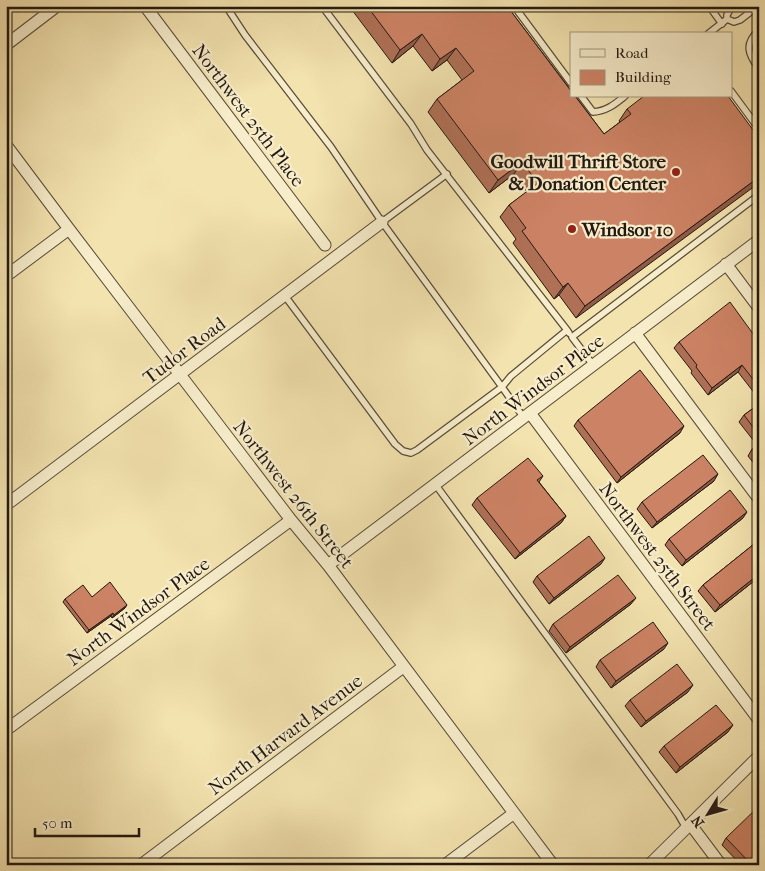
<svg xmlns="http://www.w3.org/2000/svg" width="765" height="871" font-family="'IM FELL French Canon',serif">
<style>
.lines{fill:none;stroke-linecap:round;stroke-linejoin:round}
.service-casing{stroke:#574b39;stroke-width:8}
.minor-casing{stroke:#574b39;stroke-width:13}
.service{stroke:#f7edcb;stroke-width:5.5}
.minor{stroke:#f7edcb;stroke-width:11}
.wall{fill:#af7056;stroke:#231812}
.shaded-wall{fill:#8f5b46;stroke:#231812}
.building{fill:#cc8264;stroke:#231812}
.poi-dot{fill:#8f2418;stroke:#f7edcb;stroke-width:2}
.labels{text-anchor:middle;stroke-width:4.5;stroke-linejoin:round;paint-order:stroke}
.street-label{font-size:19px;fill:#231812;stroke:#f7edcb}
.poi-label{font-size:19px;font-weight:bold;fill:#231812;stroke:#f7edcb;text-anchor:end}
</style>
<rect width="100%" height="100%" fill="#f3e3af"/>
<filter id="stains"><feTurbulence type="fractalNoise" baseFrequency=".004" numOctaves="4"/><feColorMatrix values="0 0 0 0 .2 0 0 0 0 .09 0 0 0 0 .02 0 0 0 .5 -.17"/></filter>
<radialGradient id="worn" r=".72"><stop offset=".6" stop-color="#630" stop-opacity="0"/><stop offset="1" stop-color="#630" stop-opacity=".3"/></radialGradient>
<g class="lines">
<defs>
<path id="service" d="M226 6 245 35 331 147 382 222 502 387 417 450 411 453 403 451 395 444 285 296
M322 6 411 124 427 150 567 330
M514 6 571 83
M709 6 722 24
M732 6 727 15V19L734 22 740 20 758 6
M759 30C744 44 748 54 759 69
M708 34 727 19
M731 91 759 129
M581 96 593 112C607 111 615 104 625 96
M382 222 447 174
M593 365 572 337 759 195
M524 418 502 387 511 376 567 330 569 333
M435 484 678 814 686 828"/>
<path id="minor" d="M145 6 325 245
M6 45 57 6
M6 145 69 229 291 520 328 565 553 865
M726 264 759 308
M6 276 69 229
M635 333 759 499
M530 413 759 720
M6 505 382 222
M328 565 759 240
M6 730 291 520
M691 825 721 865
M141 865 403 667
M445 865 514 813
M649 865 759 756"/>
</defs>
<use href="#service" class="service-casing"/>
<use href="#minor" class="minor-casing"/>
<use href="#service" class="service"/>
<use href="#minor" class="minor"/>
</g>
<path class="wall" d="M349 6H507L604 134 620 122 619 121 627 109 759 138 576 318 559 295 554 299 513 243 516 239 500 217 509 205 527 192 514 174 489 193 428 112 437 99 462 80 447 60 432 71 413 46 392 63Z
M759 41V53L755 49Z
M679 342H759V399L738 372 708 395 691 373 692 371 674 348Z
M759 404V470L748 456 752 449 757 445 739 422 744 415Z
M578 420 680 433 617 483 574 426Z
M543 476 539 482 566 516 561 523 515 559 472 505 477 498Z
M714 481 652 528 637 509 642 502Z
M743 518 682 566 665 545 669 539Z
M759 540V577L715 612 698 591 703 585Z
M601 564 549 604 533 582 537 576Z
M92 597 125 608 112 618 111 616 87 633 63 602 65 599Z
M631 604 566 653 549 631 553 624Z
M664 649 611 688 596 667 600 660Z
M688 692 641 727 625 706 630 700Z
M728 732 676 773 659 752 664 746Z
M726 838 759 865H741L722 845Z"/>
<path class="shaded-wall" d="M422 34 413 46 392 63 400 50Z
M456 48 447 60 432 71 440 59Z
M522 162 514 174 489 193 498 180Z
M759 177V183L576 318 585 306Z
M568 283 559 295 554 299 563 287Z
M742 365 738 372 708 395 712 388Z
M684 426 680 433 617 483 621 477Z
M718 474 714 481 652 528 657 522Z
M747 512 743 518 682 566 686 560Z
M566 516 561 523 515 559 520 553Z
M605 558 601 564 549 604 554 598Z
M759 574V577L715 612 720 605Z
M636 598 631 604 566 653 570 647Z
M127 605 125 608 112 618 114 615Z
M113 613 111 616 87 633 89 630Z
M668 643 664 649 611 688 616 681Z
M693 685 688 692 641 727 646 721Z
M733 725 728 732 676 773 680 767Z"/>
<path class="building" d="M367 6H507L571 91V96H575L604 134 631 114 627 109 644 96H728L759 138V177L585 306 568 283 563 287 522 231 526 228 509 205 538 183 522 162 498 180 437 99 474 71 456 48 440 59 422 34 400 50Z
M730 302 759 342V387L742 365 712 388 696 367 697 365 679 342Z
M640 370 684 426 621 477 578 420Z
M759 404V435L744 415Z
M759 444V458L752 449Z
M703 455 718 474 657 522 642 502Z
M528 458 543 476 537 480 566 516 520 553 477 498Z
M730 490 747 512 686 560 669 539Z
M589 536 605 558 554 598 537 576Z
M759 540V574L720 605 703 585Z
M618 575 636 598 570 647 553 624Z
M110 582 127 605 114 615 113 613 89 630 65 599 83 585 92 597Z
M653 622 668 643 616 681 600 660Z
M677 664 693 685 646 721 630 700Z
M716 705 733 725 680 767 664 746Z
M759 806V865H752L726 838Z"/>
<g class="poi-dot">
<circle cx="676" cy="172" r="5"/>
<circle cx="572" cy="229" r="5"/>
</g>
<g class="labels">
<g class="street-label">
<text transform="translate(249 115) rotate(53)" y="7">Northwest 25th Place</text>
<text transform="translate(184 350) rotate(-37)" y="7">Tudor Road</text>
<text transform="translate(533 389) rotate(-37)" y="7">North Windsor Place</text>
<text transform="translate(294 494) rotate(52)" y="7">Northwest 26th Street</text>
<text transform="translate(658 556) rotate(53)" y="7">Northwest 25th Street</text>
<text transform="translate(138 611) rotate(-36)" y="7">North Windsor Place</text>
<text transform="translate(285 734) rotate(-37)" y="7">North Harvard Avenue</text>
</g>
<g class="poi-label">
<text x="666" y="168">Goodwill Thrift Store<tspan x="666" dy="22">&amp; Donation Center</tspan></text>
<text x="582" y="236" text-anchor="start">Windsor 10</text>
</g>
</g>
<rect width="765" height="871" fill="none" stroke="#f3e3af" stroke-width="25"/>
<rect x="8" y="8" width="750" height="856" fill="none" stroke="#231812" stroke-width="2.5"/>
<rect x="12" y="12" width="740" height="846" fill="none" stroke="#231812"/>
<rect x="570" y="32" width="162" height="65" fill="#f7edcb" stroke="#a29881"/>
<rect x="580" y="49" width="25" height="8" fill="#f7edcb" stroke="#a29881"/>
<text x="615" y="58" font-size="15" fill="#231812">Road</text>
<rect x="580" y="70" width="25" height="15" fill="#cc8264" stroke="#a29881"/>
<text x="615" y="82" font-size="15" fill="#231812">Building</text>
<g transform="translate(708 814) rotate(233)" stroke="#f7edcb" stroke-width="4" paint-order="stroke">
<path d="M0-4L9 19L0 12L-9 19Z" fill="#231812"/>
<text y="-8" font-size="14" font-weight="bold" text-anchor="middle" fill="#231812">N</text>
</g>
<path d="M35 828v8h104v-8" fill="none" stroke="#231812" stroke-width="2.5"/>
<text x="42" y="828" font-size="15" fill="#231812" stroke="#f7edcb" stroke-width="4" paint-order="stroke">50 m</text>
<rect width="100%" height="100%" filter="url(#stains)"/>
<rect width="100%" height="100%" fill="url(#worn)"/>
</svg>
